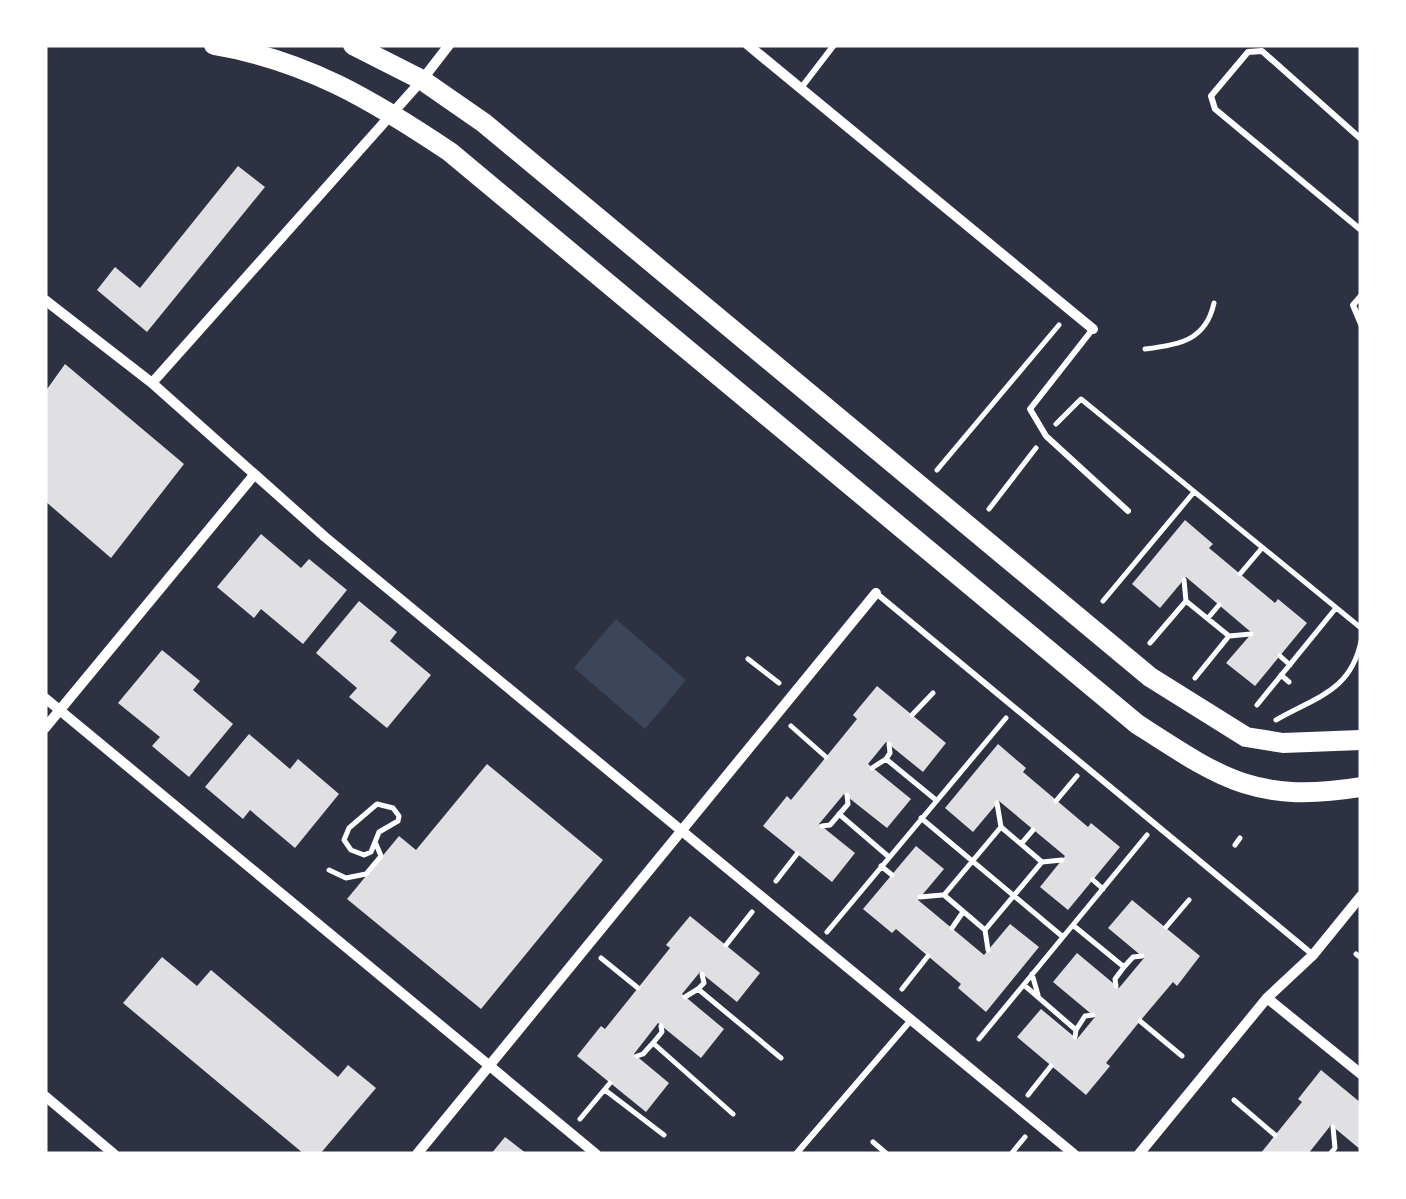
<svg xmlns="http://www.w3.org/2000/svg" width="1406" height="1199" font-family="'Nunito Sans',sans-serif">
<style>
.green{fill:#3c4559}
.building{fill:#e0e0e3}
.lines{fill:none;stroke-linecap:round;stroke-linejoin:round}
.path{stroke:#fff;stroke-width:5}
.service{stroke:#fff;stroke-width:6}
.minor{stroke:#fff;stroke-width:10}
.primary{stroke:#fff;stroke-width:20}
</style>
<rect width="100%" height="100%" fill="#2d3142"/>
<path class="green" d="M616 619 686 680 645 729 574 668Z"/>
<path class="building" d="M238 166 265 187 147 332 97 290 115 267 140 288Z
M65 364 184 464 111 558 45 501V392Z
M1185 520 1213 544 1209 548 1275 603 1278 599 1307 623 1255 686 1226 663 1252 633 1186 577 1160 608 1132 584Z
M261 534 301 568 309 559 347 590 303 644 261 609 254 618 217 587Z
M359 601 397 632 390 641 431 675 387 728 349 697 357 688 316 653Z
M162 650 200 681 193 690 233 724 189 777 152 746 160 737 118 703Z
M877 686 946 743 923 772 886 742 868 764 911 799 887 828 844 794 819 824 855 853 832 882 763 826 787 796 791 800 857 719 853 715Z
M249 734 290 769 298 759 339 794 295 848 250 810 243 819 205 787Z
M998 744 1026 768 1023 772 1088 827 1091 823 1120 847 1068 910 1040 887 1065 856 999 801 973 832 945 808Z
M487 764 603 860 481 1009 347 899 399 836 416 850Z
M916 846 944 869 918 900 984 955 1010 924 1039 947 986 1012 958 988 961 984 896 929 892 933 863 909Z
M1132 900 1200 956 1177 986 1173 982 1140 1021 1106 1063 1110 1066 1086 1095 1017 1037 1041 1009 1077 1039 1095 1017 1053 982 1077 953 1119 988 1144 958 1108 928Z
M690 916 760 973 737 1002 700 972 682 994 724 1029 701 1058 658 1023 634 1054 669 1083 646 1112 577 1056 601 1026 605 1029 638 988 670 948 666 945Z
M162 957 197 986 211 970 338 1077 348 1065 376 1088 320 1154H304L123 1003Z
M1321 1070 1361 1103V1150L1331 1125 1308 1154H1260L1302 1102 1298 1099Z
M505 1137 527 1154H491Z"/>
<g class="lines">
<path class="path" d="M1145 349C1180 345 1206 340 1214 303
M1056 424 1081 399 1361 628
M937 470 1059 325
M989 509 1036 448
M1240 574 1262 548
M1184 580 1186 601
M1103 601 1194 492
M1208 618 1219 605
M1229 636 1251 634
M1150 643 1186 601 1229 636 1195 678
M1280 656 1290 665
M748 659 779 683
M1281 675 1289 682
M1257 705 1336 608
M912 715 933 693
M1276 720C1316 697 1351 691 1361 641
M791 726 826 757
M886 759 890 753 889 744
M872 768 886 759 936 800
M1056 801 1077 776
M997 803 1001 827 1042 862 985 930 944 895 1001 827
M377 804 393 808 399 816 398 821 379 832 371 852 364 855 351 850 344 840 349 828Z
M839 814 889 857
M921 818 1063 937 979 1039
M822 826 830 825 848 804 847 795
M1021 844 1033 830
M1235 845 1240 838
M1042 862 1062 860
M881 866 892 875
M329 870 346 878 366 874 381 856 376 844
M1093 880 1103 889
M776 881 797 854
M920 897 942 895
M1074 926 1124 967 1133 957 1142 956
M1166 927 1189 900
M952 928 963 912
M985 930 988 950
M827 932 1006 718
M1063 937 1147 835
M726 945 752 912
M1356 954 1361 958
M601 958 638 988
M702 974 704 983 698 989 781 1058
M1032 974 1038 995
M1024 985 1076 1030
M1116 986 1115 979 1124 967
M902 989 928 956
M685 997 698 989
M1140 1021 1182 1056
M661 1026 662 1032 653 1043 733 1114
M1075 1037 1076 1030 1085 1016 1093 1015
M637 1056 643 1054 653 1043
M605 1090 664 1135
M1028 1095 1051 1066
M1234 1100 1275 1135
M580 1119 610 1083
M873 1142 887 1154
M1011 1154 1025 1137
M1330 1154 1335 1148 1333 1127"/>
<path class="service" d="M801 88 834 45
M1361 139 1262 51 1248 52 1211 96 1215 109 1361 230
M1361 296 1353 305 1361 324
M1092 330 1030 409 1046 436 1128 511
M876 593 1312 954
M796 1154 911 1020"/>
<path class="minor" d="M748 45 1093 329
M45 300 152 383 325 537 1074 1154
M152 383 422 80 449 45
M45 698 596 1154
M45 728 254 475
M1267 998 1361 1074
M45 1096 114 1154
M417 1154 876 593
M1139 1154 1267 998 1313 955 1361 896"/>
<path class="primary" d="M214 45C306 60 374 101 450 152L1137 724C1222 779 1256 804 1361 787
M353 45 422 80 484 123 1150 677 1246 737 1283 743 1361 740"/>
</g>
<rect width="1406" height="1199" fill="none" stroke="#ffffff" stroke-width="95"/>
</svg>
